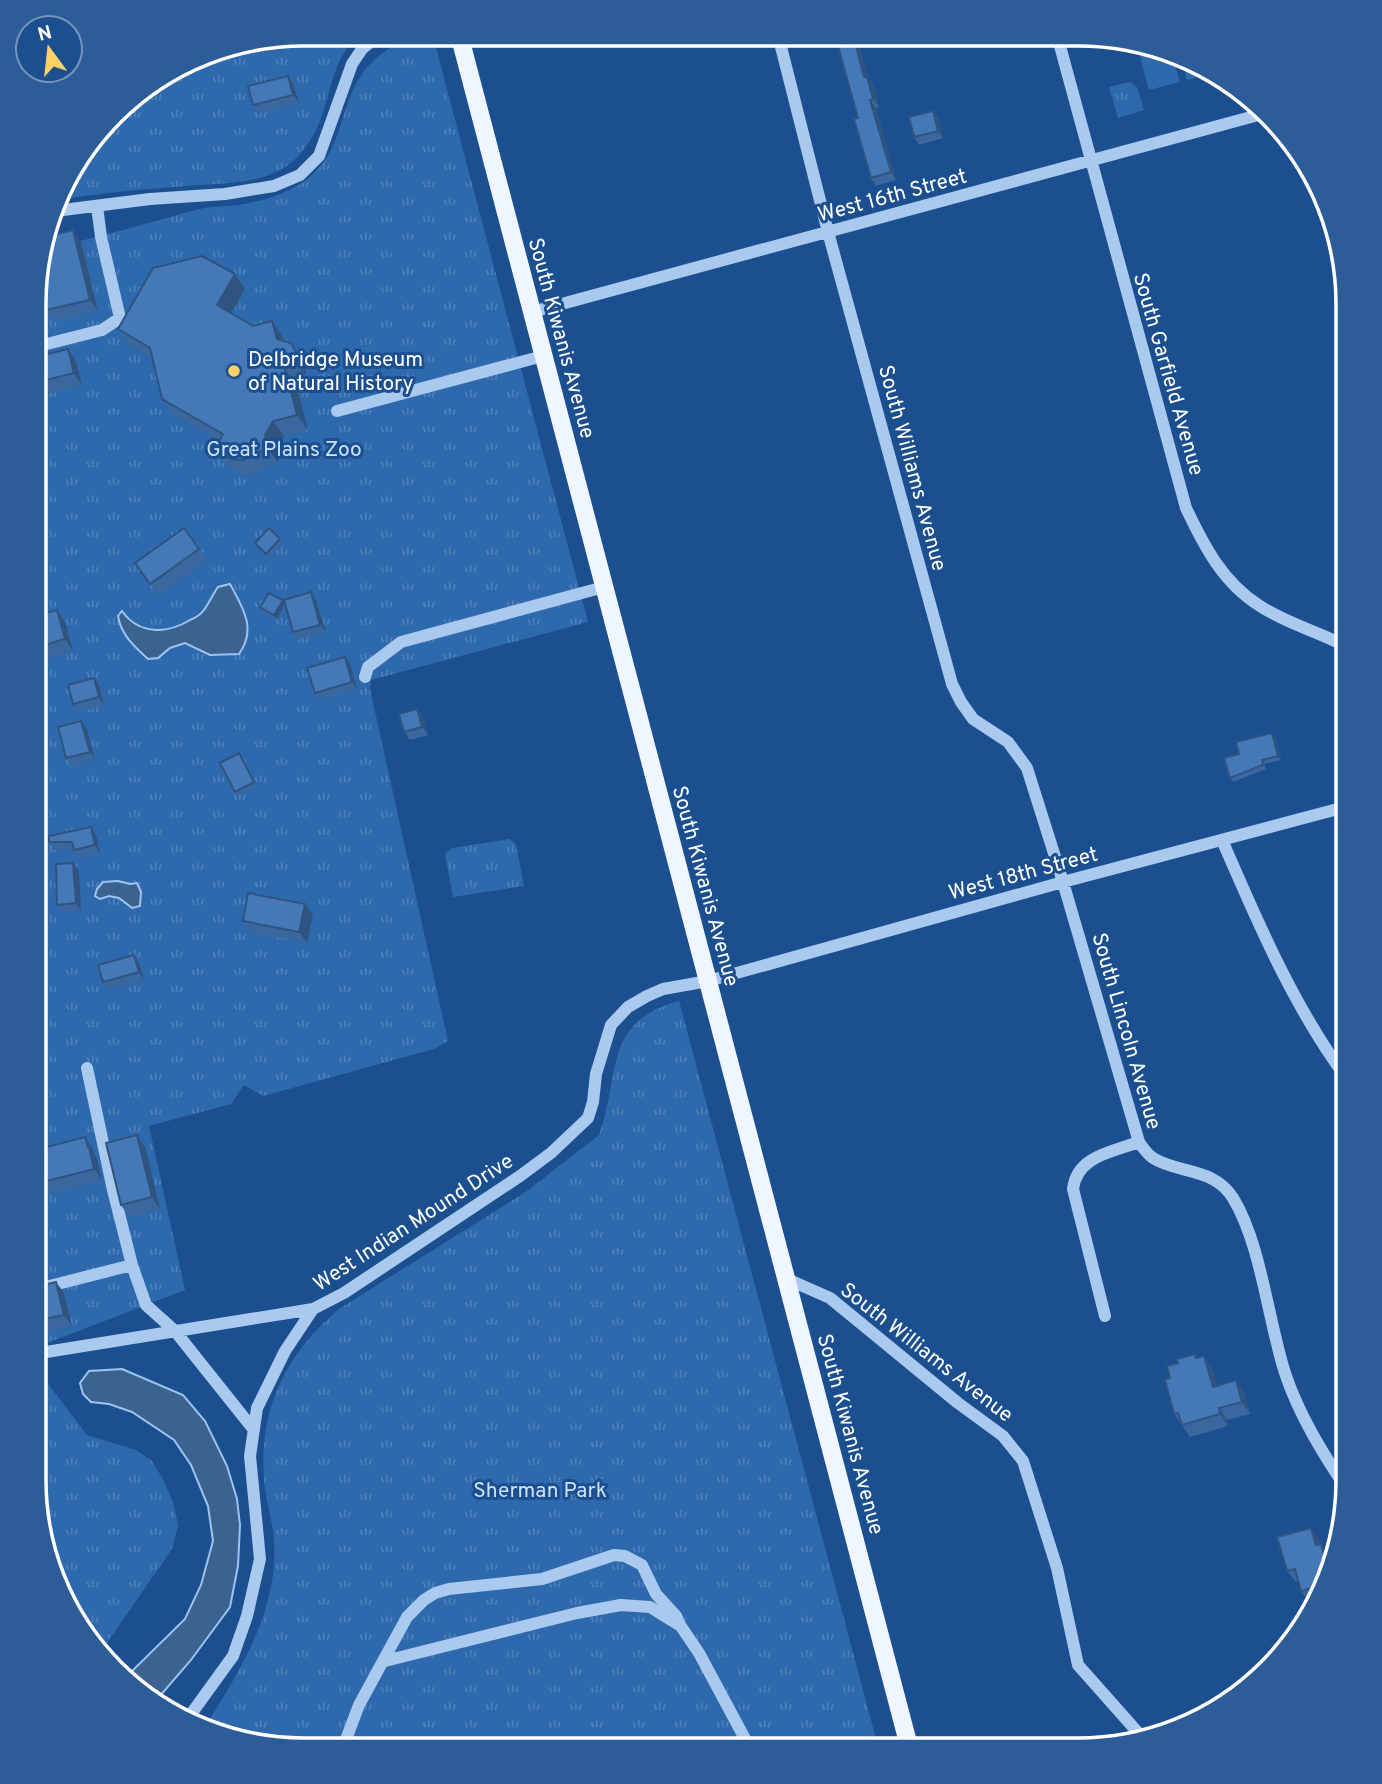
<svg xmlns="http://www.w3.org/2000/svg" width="1382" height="1784" font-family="Overpass,sans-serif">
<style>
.grass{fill:url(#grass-tufts)}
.pitch{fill:#2e69ad}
.water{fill:#3c6290;stroke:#9cc4f0;stroke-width:2}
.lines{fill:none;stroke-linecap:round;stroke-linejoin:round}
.minor{stroke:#a9c9ee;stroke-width:12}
.major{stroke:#f0f6ff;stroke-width:18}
.wall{fill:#3a679d}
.shaded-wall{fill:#305480}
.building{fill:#4478b7;stroke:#305480;stroke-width:2}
.poi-dot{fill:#ffd166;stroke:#1b4f8f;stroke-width:2.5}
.labels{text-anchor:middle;stroke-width:6;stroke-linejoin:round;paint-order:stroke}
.street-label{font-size:21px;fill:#fff;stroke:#1b4f8f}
.poi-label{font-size:21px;fill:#fff;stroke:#1b4f8f;text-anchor:start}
.park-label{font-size:21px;fill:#cfe3fa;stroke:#1b4f8f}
.rim{fill:none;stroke:#fff;stroke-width:3.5}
</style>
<defs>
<pattern id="grass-tufts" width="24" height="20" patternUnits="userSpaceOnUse" patternTransform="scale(1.75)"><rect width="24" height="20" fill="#2e69ad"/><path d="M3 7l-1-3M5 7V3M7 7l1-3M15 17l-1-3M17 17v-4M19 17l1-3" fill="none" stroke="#4d80b9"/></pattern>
</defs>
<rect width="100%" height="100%" fill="#1b4f8f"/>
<path class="grass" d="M304 33H359C325 67 333 108 308 144 300 155 290 166 276 172 248 185 217 183 187 186 144 189 101 193 59 200L69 169 126 100 216 48Z
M426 34 435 44 588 622 371 680 370 689 448 1041 434 1049 263 1096 244 1085 231 1104 149 1126 185 1290 34 1348 36 268 41 251C94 238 145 224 196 210 212 205 229 207 244 204 267 200 295 191 312 175 352 139 335 84 387 50 399 41 410 35 426 34Z
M1130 82 1137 87 1144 110 1118 118 1109 87Z
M509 839 516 844 524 886 453 897 445 854 452 848Z
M679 1001 879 1750H286L217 1737 203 1730C228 1690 259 1642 269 1595 274 1576 276 1551 273 1531 271 1517 267 1503 265 1489 256 1415 283 1356 339 1309L527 1191 599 1135C621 1077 601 1022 679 1001Z
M33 1364 87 1435 136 1450 151 1460 163 1479 174 1505 178 1526 172 1549 102 1650 69 1615 43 1551 33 1481Z"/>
<path class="pitch" d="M1147 48 1173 58 1180 82 1149 90 1138 50Z
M1182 61 1213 73 1187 80Z
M132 97 97 142 77 160 126 100Z"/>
<path class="water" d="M230 584C243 608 257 629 239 654L210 655 185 643 170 648 158 658 148 659C135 647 121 635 118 616L122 611C139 635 167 634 190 620 195 618 201 614 204 610 209 603 213 594 218 587Z
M118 881 130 884 137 883 141 892 140 906 132 908 119 898 109 896 100 899 95 896 97 889 103 882Z
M122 1369 183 1395 205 1421 227 1466 237 1499 240 1525 238 1566 230 1607 191 1660 153 1704 127 1676 185 1619 201 1585 213 1541 208 1506 191 1465 174 1440 132 1412 109 1404 91 1402 83 1394 80 1383 89 1371Z
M33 1413H37L36 1419 41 1420 40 1424 45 1426 33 1449Z"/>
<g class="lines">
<path class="minor" d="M778 35 828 232 952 684 961 702 973 719 1008 742 1027 768 1063 882 1139 1142C1143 1148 1147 1154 1153 1158 1178 1174 1214 1167 1233 1198 1261 1244 1268 1320 1285 1373 1299 1415 1323 1454 1348 1491
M1057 35 1186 508C1204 546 1223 583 1260 606 1287 624 1320 632 1349 648
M55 211 150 199 225 194 274 186 300 175 319 156 352 64 362 49 381 33
M532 312 1262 114
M35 347 102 330 120 318 101 237 97 206
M337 411 543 356
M365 677 368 667 401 642 604 587
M1222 840C1257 921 1295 1010 1348 1080
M87 1068 113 1190 132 1265 146 1305 175 1331 254 1430
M787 1279 830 1298 958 1403 1003 1436 1023 1461 1057 1568 1078 1665 1141 1736
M34 1290 132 1265
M1105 1316 1073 1189C1077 1156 1112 1152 1139 1142
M40 1353 313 1309
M385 1661 577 1613 621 1605 650 1607 679 1625
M186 1721 233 1656 247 1616 260 1559 250 1456 257 1408 285 1351 313 1309 344 1293 520 1176 551 1153 588 1118 593 1102 596 1074 611 1025 628 1007 647 996 663 989 708 981 1063 882 1349 806
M342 1750 359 1705 407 1617 424 1600 435 1593 449 1589 542 1579 614 1555 625 1556 642 1565 656 1594 676 1616 680 1625 699 1653 751 1750"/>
<path class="major" d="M459 34 910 1750"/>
</g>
<path class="wall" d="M835 35H856L868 78 873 84 879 107 876 108 896 180 876 186 871 178 858 118Z
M946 35H974V37L951 43Z
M288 76 293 84 299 103 259 113 253 105Z
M933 111 938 118 943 138 919 145 914 137Z
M81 242 98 311 54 322 46 310Z
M245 289 231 314 253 326 282 336 284 341 291 343 306 366V376L296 384 308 430 284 436 275 450 279 464 264 468 255 476 241 474 225 465 214 450 219 441 172 414 162 399 152 359 129 345 118 329Z
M68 349 76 361 82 385 35 397V357Z
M184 528 207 560 158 595 135 563Z
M280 539 283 543 269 557 255 543Z
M311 592 316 600 326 632 298 640 293 632 285 605 277 619 263 611 260 607 283 600 284 603Z
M35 616 65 622 73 651 35 662Z
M345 657 350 664 357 689 320 700 315 693Z
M94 678 99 685 104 705 79 712 73 704Z
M417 709 423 717 428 735 410 740 404 732Z
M81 721 87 729 95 759 72 766 66 758Z
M1275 737 1281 760 1264 764 1266 769 1233 782 1230 778 1239 754Z
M239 753 257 786 238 796 235 792Z
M91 827 96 835 100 853 79 858 74 850H55L49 842Z
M73 863 79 871 81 911 63 912 57 905Z
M313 915 307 943 251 933 243 921Z
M134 955 139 963 144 980 109 990 103 982Z
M145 1147 160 1209 129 1217 121 1205Z
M93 1149 94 1154 97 1159 102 1180 51 1194 43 1182Z
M34 1287 64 1293 72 1326 34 1335Z
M1195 1354 1197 1358 1204 1356 1212 1367 1217 1386 1236 1380 1244 1392 1250 1414 1227 1420 1228 1426 1190 1437 1174 1414 1170 1378 1178 1363Z
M1319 1539 1320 1544 1329 1555 1333 1569 1318 1600 1309 1603 1301 1591 1299 1581 1296 1582 1287 1571Z"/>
<path class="shaded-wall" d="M853 35H856L868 78 873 84 879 107 873 99 864 77Z
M288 76 293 84 299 103 293 95Z
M870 100 876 108 896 180 891 172Z
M933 111 938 118 943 138 938 131Z
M73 230 81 242 98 311 90 300Z
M235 274 245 289 227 320 217 305Z
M272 321 282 336 288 354 277 339Z
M291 343 306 366V376L295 360Z
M68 349 76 361 82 385 74 373Z
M285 369 296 384 308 430 297 415Z
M273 421 284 436 275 450 279 464 268 449 265 435Z
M311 592 316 600 326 632 320 625Z
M283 600 285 604 277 619 274 615Z
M57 610 65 622 73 651 65 639Z
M345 657 350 664 357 689 352 682Z
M94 678 99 685 104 705 99 697Z
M417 709 423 717 428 735 422 727Z
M81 721 87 729 95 759 90 752Z
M1272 733 1275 737 1281 760 1278 756Z
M91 827 96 835 100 853 95 845Z
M73 863 79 871 81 911 76 903Z
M305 904 313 915 307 943 299 932Z
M134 955 139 963 144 980 139 972Z
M137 1135 145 1147 160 1209 152 1197Z
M85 1137 93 1149 94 1154 97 1159 102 1180 94 1169Z
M56 1282 64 1293 72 1326 64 1315Z
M1204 1356 1212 1367 1221 1398 1213 1387Z
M1236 1380 1244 1392 1250 1414 1242 1402Z
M1219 1408 1227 1420 1228 1426 1220 1414Z
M1311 1528 1319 1539 1324 1557 1316 1545Z
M1321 1544 1329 1555 1333 1569 1330 1576Z"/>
<path class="building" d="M835 35H853L864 77H867L873 99 870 100 891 172 871 178 854 119 858 118Z
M288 76 293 95 253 105 248 86Z
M933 111 938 131 914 137 909 117Z
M73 230 90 300 46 310 36 268 46 237Z
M202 256 235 274 217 305 253 326 272 321 277 339 291 343 295 350V360L285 369 297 415 273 421 265 435 268 449 254 453 244 460 231 459 214 450 223 434 162 399 150 348 118 329 153 268Z
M68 349 74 373 35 383V357Z
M184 528 199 549 150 584 135 563Z
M269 528 280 539 266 554 255 543Z
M311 592 320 625 293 632 284 600Z
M269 593 283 600 274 615 260 607Z
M57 610 65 639 35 648V616Z
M345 657 352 682 315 693 307 668Z
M94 678 99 697 73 704 68 685Z
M417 709 422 727 404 732 399 714Z
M81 721 90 752 66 758 58 727Z
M1272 733 1278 756 1262 760 1263 765 1230 778 1224 758 1239 754 1236 742Z
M239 753 254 782 235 792 220 763Z
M91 827 95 845 74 850 72 842H49V836Z
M73 863 76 903 57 905 56 864Z
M248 893 305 904 299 932 243 921Z
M134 955 139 972 103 982 98 965Z
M137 1135 152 1197 121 1205 106 1143Z
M85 1137 88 1147H89L94 1169 43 1182 35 1150Z
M56 1282 64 1315 34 1321V1287Z
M1195 1354 1196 1358 1204 1356 1213 1387 1236 1380 1242 1402 1219 1408 1220 1414 1182 1425 1178 1413 1174 1414 1165 1380 1170 1378 1167 1366 1178 1363 1177 1359Z
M1311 1528 1316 1545 1321 1544 1330 1576 1326 1584 1301 1591 1295 1569 1287 1571 1277 1537Z"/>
<circle class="poi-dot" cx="234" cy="371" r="7"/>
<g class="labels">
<g class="street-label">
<text transform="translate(892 195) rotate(-15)" y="7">West 16th Street</text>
<text transform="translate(562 338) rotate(75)" y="7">South Kiwanis Avenue</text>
<text transform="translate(1169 374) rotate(74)" y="7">South Garfield Avenue</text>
<text transform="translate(913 468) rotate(75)" y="7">South Williams Avenue</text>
<text transform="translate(1023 873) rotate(-15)" y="7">West 18th Street</text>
<text transform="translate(706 886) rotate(75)" y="7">South Kiwanis Avenue</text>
<text transform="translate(1127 1031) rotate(74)" y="7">South Lincoln Avenue</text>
<text transform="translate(413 1222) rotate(-33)" y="7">West Indian Mound Drive</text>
<text transform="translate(927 1352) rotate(38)" y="7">South Williams Avenue</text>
<text transform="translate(851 1434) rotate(75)" y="7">South Kiwanis Avenue</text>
</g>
<g class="poi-label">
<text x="248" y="366">Delbridge Museum<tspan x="248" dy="24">of Natural History</tspan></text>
</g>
<g class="park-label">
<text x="284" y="456">Great Plains Zoo</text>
<text x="540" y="1497">Sherman Park</text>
</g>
</g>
<path d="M0 0H1382V1784H0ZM304 46H1078A258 258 0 0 1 1336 304V1480A258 258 0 0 1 1078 1738H304A258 258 0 0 1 46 1480V304A258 258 0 0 1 304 46Z" fill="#2d5d98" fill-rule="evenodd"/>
<path class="rim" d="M304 46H1078A258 258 0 0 1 1336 304V1480A258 258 0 0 1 1078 1738H304A258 258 0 0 1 46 1480V304A258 258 0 0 1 304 46Z"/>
<g transform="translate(49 49) rotate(345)"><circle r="33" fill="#1b4f8f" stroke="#7695bc" stroke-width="2"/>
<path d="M0-5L12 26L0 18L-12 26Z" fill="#ffd166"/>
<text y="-10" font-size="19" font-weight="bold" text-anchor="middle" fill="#ffffff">N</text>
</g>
</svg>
